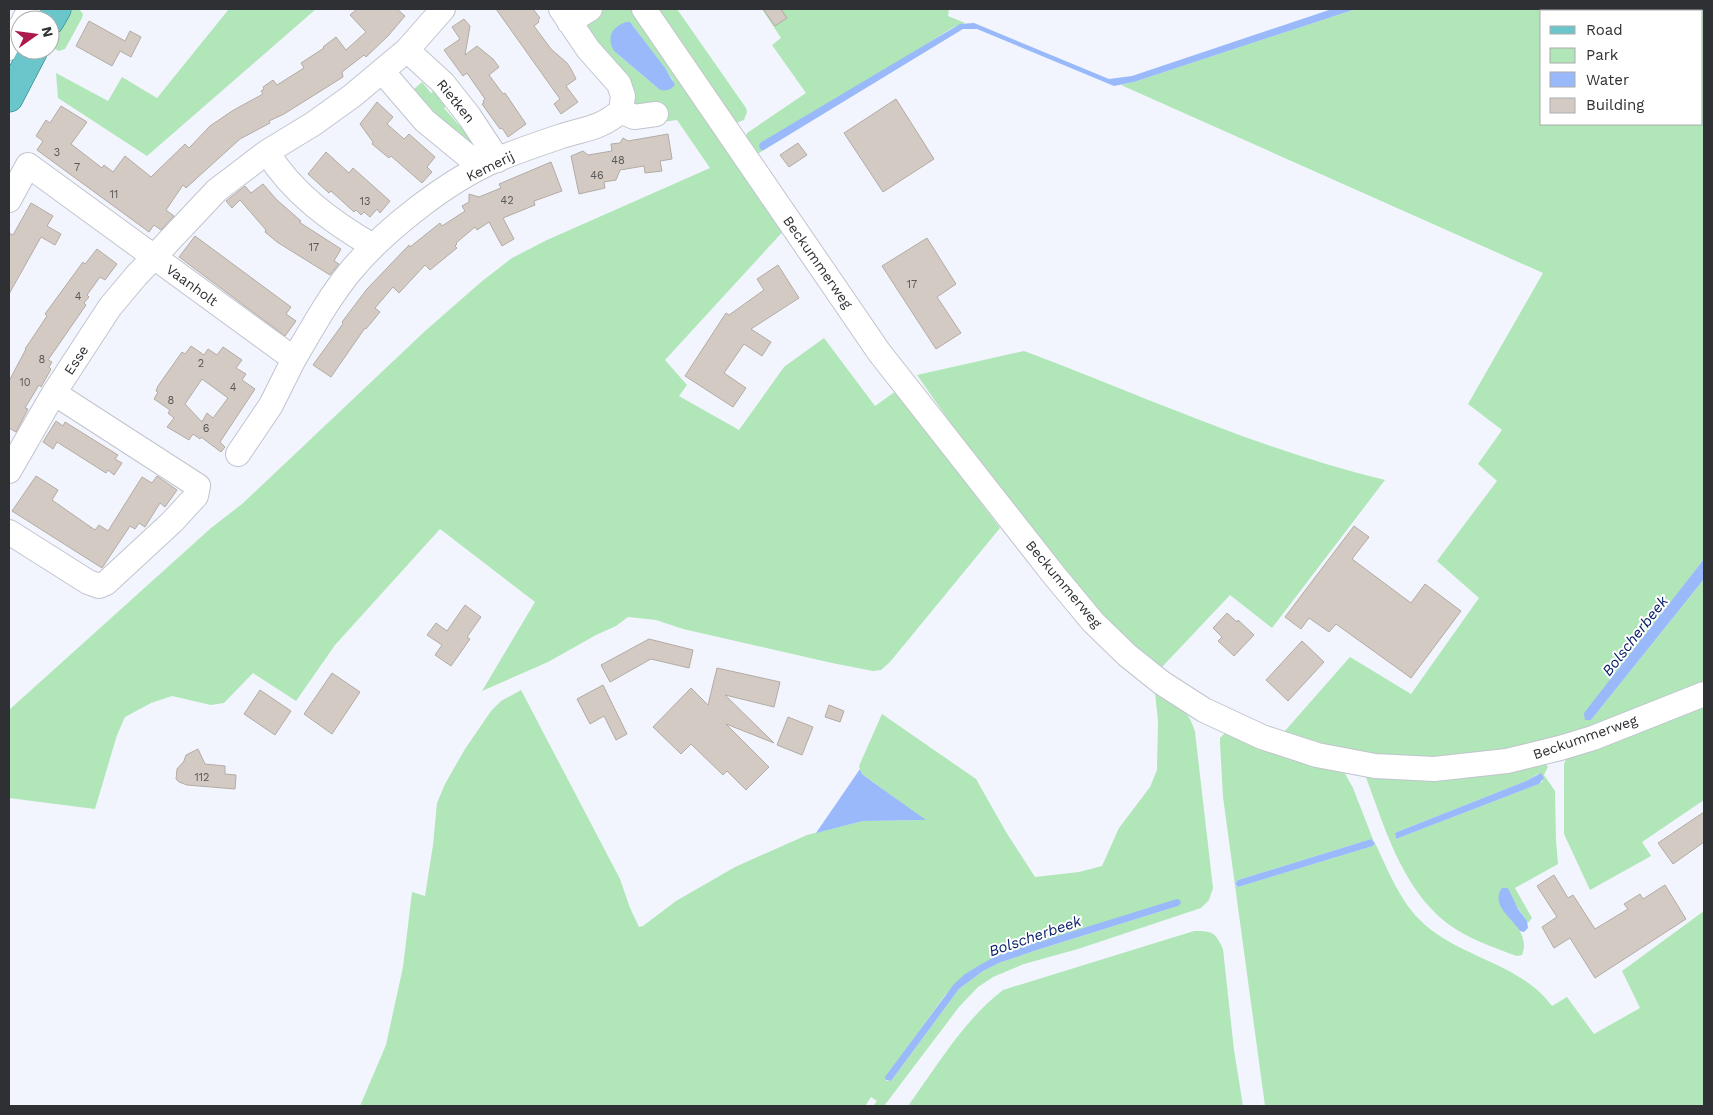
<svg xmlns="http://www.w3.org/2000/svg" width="1713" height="1115" font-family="'Work Sans',sans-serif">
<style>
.green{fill:#b0e6b8;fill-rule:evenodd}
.water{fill:#9ab9fb}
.building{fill:#d3cbc3;stroke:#b3aba4;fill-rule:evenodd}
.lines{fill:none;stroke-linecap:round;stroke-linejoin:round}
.minor-casing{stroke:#c1c4ce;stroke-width:26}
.major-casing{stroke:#16797f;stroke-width:29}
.minor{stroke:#fff;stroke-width:24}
.major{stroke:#6bc6cb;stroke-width:28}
.labels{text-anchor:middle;stroke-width:4;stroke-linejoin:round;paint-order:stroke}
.number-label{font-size:11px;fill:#585758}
.street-label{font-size:14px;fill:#2f3034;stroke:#fff}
.water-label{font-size:15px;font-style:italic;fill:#09226b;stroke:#fff}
</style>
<rect width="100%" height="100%" fill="#f2f5fd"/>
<path class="green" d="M70 9H79L83 14 82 18 65 49 59 51 53 48 52 41Z
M229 9H316L147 156 58 98 56 73 108 101 122 77 157 98Z
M603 9H635L788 226 665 360 687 385 679 396 739 430 784 367 824 338 875 406 896 391 1000 528 890 662 881 670 873 671 832 663 683 629 656 620 628 617 616 626 596 635 548 662 482 691 535 602 440 529 335 645 296 701 253 673 224 703 211 705 172 696 151 703 125 717 117 735 95 809 9 798V710L211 528 242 504 424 332 481 282 512 258 547 240 710 168 677 120 662 122 635 105 585 31C588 20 594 15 603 9ZM630 22 673 80 660 90 614 51Z
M655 9H677L746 108 747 112 744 120 736 123Z
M762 9H949L948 16 965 23 954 27 944 33 761 150H764L756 155 745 140 747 133 806 93 772 45 781 38Z
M1356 9H1704V559L1585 713V720H1591L1704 579V683L1587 728 1524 746 1495 751 1420 759 1379 755 1332 746 1284 732 1350 657 1411 694 1479 598 1437 561 1497 481 1478 464 1502 430 1468 404 1543 273 1121 85 1134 82ZM1542 11H1702V124H1542Z
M422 82 431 93 437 88 450 103 444 108 472 140 465 147 414 89Z
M1024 351C1144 396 1260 450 1385 480L1272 628 1230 595 1162 667C1115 634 1078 592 1042 547 998 492 958 433 917 375Z
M521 690 620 879 630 908 639 927 643 926 676 901 735 867 807 835 863 821 925 820 862 774 859 766 882 714 976 779 1006 832 1035 877 1079 872 1102 866 1119 828 1150 787 1157 770 1158 721 1155 693C1177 705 1188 707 1195 732L1213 888 1209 900 1201 908 1078 949 1024 964 993 977 978 987 959 1007 884 1106H873L877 1101 871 1097 865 1106H360L386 1045 403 967 412 892 425 896 433 845 437 803 445 784 465 749 491 711 501 701ZM1178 906 1037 950 999 963 983 971 959 989 891 1081H886V1077L946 994 996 956 1035 943Z
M1704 703V800L1642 842 1651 856 1590 890 1564 834V764L1568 754Z
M1225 733 1249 745 1343 770 1353 788 1374 842 1371 839 1238 880 1235 884 1236 886 1238 887 1373 846 1375 843C1387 868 1399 899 1419 919 1457 958 1520 962 1552 1006L1567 997 1594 1034 1640 1008 1622 971 1704 911V1106H1265L1223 797 1220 743V738Z
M1544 762 1548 767 1544 775 1555 791 1556 840 1558 864 1515 888 1532 918 1528 923 1513 901 1509 890 1505 913C1516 924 1529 938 1522 955L1517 956C1494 948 1467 938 1448 924 1401 888 1384 825 1364 772ZM1538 774 1543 781 1539 784 1396 839 1395 833 1397 832 1526 781Z
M1194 931C1213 931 1215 932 1223 949L1234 1050 1243 1106H908C937 1066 963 1021 1003 990Z"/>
<path class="water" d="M1332 9H1356L1134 82 1114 86 977 29H963L764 150H761L759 147 760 143 960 24 974 23 1109 79 1132 76Z
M626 22H630L665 68 675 85C670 90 667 91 660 90L614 51C606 37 612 27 626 22Z
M1704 559V579L1591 720H1585L1584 713Z
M860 769 862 774 870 780 926 820 863 821 816 833Z
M1541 773 1544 778 1539 784 1396 839 1395 833 1397 832 1526 781Z
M1371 839 1375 843 1373 846 1238 887 1235 884 1238 880Z
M1502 888H1507L1509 890 1518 909 1527 921 1528 928 1524 932 1520 931C1512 918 1490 905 1502 888Z
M1177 899 1180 900 1181 903 1178 906 1037 950 999 963 983 971 959 989 891 1081 886 1080 885 1077 954 984 965 974 980 965 996 956 1035 943Z"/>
<path class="building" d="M357 9H397L405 16 388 36 366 57 364 55 342 72 343 77 284 114 269 121 270 123 240 139 186 188 183 185 166 210 174 216 161 230 154 225 149 232 37 150 43 141 36 136 46 120 50 123 61 106 87 122 71 144 102 168 104 165 113 172 125 156 151 177 185 144 189 148 210 126 232 111 263 94 261 91 264 89 263 87 273 80 277 85 304 68 301 63 324 48 323 47 336 37 346 50 366 32 350 15Z
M496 9H533L540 18 538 20 539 22 534 26 551 49 567 63 571 69 576 79 566 86 578 102 561 114 554 104 560 99Z
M763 9H781L787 18 775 26Z
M464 19 470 26 465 55 477 46 493 59 499 67 489 75 503 94 505 93 526 124 508 137 502 128 500 129 482 104 484 103 483 101 485 99 467 73 463 76 444 50 460 39 452 27Z
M89 21 125 41 130 31 141 37 131 57 120 51 112 66 76 46Z
M896 99 934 159 883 192 844 133Z
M377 102 393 117 387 124 404 139 409 134 435 157 427 167 432 172 422 183 391 156 389 158 372 144 373 142 360 124Z
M668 134 672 159 660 161 662 171 645 173 644 166 620 170 616 180 604 182 605 188 579 194 571 156 583 151 588 155 612 151 611 144 620 143 623 138 628 141Z
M798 143 807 155 789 167 780 155Z
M326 152 349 173 353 168 390 201 380 213 377 209 370 217 364 212 361 215 356 210 354 212 331 191 329 193 308 174Z
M551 162 562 191 534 201 535 205 503 218 514 239 502 246 489 222 477 230 475 227 456 243 457 244 455 246 457 248 430 270 425 265 399 293 393 287 375 308 380 312 366 329 365 328 331 377 313 365 342 325 343 323 342 322 367 289 409 245 410 247 440 223 442 226 465 211 462 206 469 202V194L479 197 501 188 499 184Z
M263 184 277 200 301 221 299 222 341 249 334 261 339 264 330 275 277 242 265 232 266 230 240 200 232 208 226 201 245 186 251 193Z
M31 203 53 216 47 226 61 234 55 245 41 237 9 294V233L13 235Z
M195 236 291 307 286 314 296 321 285 336 179 257Z
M927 238 956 284 937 297 961 333 936 349 882 266Z
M97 249 117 264 105 280 100 277 87 295 89 297 84 303 86 305 48 360 52 362 49 367 51 369 41 387 39 385 25 408 28 409 25 415 16 432 9 428V381L26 349H25L47 316 45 314 83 262 85 264Z
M778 265 799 298 751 329 771 342 762 356 744 344 724 373 746 388 733 407 685 376 726 313 729 315 764 290 757 279Z
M191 346 204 355 208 349 217 355 223 347 242 360 236 368 246 374 242 380 255 389 220 442 225 447 221 452 201 437 200 439 193 434 189 440 167 427 174 418 168 413 170 410 154 399 158 392 156 391 158 386 182 352 185 354ZM202 379 228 398 213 418 207 413 202 422 185 404Z
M56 421 63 426 65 422 118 455 115 459 122 463 114 475 108 470 106 473 57 442 53 449 43 442Z
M36 476 58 490 52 500 95 530 99 525 108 531 142 477 152 483 157 476 177 490 165 507 160 503 145 527 139 523 135 529 130 526 102 568 12 511Z
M1354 526 1369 537 1352 559 1411 603 1425 584 1461 611 1411 678 1336 624 1329 632 1309 618 1301 629 1285 617Z
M465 605 481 617 467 637 470 639 451 666 435 655 442 645 427 635 436 623 447 631Z
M1227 613 1237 622 1238 620 1254 635 1234 656 1218 641 1222 637 1213 628Z
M649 639 693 650 689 668 651 659 610 682 601 665Z
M1302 641 1324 662 1288 701 1266 680Z
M717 668 780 682 774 707 725 695 774 743 726 724 769 767 746 790 727 771 723 775 691 744 681 754 653 727 691 688 708 705Z
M332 673 360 692 332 734 304 714Z
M603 685 627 734 616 740 604 716 590 724 577 699Z
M260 690 291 711 275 735 244 714Z
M829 705 844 711 840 722 825 717Z
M788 717 813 727 802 755 777 745Z
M198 749 205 764 225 766V774L236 775 235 789 187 785 179 782 176 779 177 769 184 761 186 755Z
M1704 812V842L1673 864 1658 843Z
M1554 875 1568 898 1573 895 1595 929 1628 909 1624 904 1640 894 1643 899 1665 885 1686 919 1595 978 1570 938 1554 948 1542 927 1557 917 1537 886Z"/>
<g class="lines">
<defs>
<path id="minor" d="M644 9 879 352 1054 575 1093 622 1127 655 1162 683 1204 710 1262 737 1317 755 1375 766 1434 769 1507 761 1560 748 1593 738 1704 694
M24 20 30 9
M569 22 590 9
M9 48 20 27
M407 50 443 83 469 116 498 160
M382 71 425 121 481 167
M621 111 634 117 656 114
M9 200 28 165 294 359 271 405 238 454
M373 246C332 222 292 193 267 152L313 124 352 96 407 50 443 9
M294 359C311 330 328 299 349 273 383 231 448 180 498 159 518 151 538 144 559 137 585 128 598 130 621 111L623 96 619 84 588 49 561 9
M9 471 54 393 110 307 136 276 217 190 267 152
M9 532 88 582 99 586 106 583 172 522 196 496 198 486 54 393"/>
<path id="major" d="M50 21 57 9
M9 98 34 50"/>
</defs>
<use href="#minor" class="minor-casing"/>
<use href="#major" class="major-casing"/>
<use href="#minor" class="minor"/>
<use href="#major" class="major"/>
</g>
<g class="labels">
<g class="number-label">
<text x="57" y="156">3</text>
<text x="618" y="164">48</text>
<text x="77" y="171">7</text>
<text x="597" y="179">46</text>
<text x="114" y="198">11</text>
<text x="507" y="204">42</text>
<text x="365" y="205">13</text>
<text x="314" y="251">17</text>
<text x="912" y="288">17</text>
<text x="78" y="300">4</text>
<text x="42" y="363">8</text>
<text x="201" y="367">2</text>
<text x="25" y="386">10</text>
<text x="233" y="391">4</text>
<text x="171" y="404">8</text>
<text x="206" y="432">6</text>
<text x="202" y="781">112</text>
</g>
<g class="street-label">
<text transform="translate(456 101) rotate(51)" y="5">Rietken</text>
<text transform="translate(490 166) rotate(-26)" y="5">Kemerij</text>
<text transform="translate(818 262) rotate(55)" y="5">Beckummerweg</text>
<text transform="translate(192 285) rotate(36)" y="5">Vaanholt</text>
<text transform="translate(76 360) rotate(-57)" y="5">Esse</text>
<text transform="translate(1064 584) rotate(50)" y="5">Beckummerweg</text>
<text transform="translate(1585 737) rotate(-19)" y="5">Beckummerweg</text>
</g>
<g class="water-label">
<text transform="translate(1635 636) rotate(-52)" y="5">Bolscherbeek</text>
<text transform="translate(1035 936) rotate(-19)" y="5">Bolscherbeek</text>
</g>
</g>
<rect width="1713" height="1115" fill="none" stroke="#2f3034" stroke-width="20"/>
<rect x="1540" y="10" width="162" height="115" fill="#ffffff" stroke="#acacae"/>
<rect x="1550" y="26" width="25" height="8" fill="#6bc6cb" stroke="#acacae"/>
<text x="1586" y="35" font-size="15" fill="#2f3034">Road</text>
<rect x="1550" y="48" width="25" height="15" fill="#b0e6b8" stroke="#acacae"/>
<text x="1586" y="60" font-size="15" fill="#2f3034">Park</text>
<rect x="1550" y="72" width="25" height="15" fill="#9ab9fb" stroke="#acacae"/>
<text x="1586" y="85" font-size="15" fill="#2f3034">Water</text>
<rect x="1550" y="98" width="25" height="15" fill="#d3cbc3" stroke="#acacae"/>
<text x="1586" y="110" font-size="15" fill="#2f3034">Building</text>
<g transform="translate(35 35) rotate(76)"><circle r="24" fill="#ffffff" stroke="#acacae"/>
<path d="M0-4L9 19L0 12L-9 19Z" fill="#ac194c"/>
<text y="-8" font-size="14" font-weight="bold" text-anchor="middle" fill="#2f3034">N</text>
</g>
</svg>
